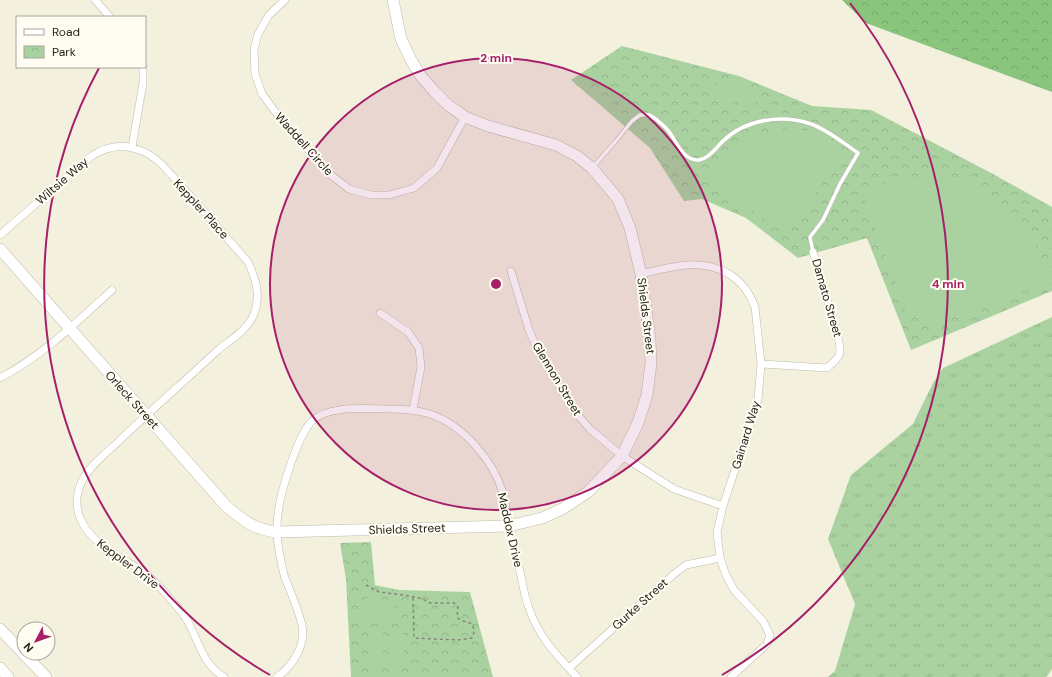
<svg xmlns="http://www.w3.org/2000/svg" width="1052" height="677" font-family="'DM Sans',sans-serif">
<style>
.grass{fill:url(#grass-tufts)}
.forest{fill:url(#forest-crowns)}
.park{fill:url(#park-crowns)}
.garden{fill:#aad2a1}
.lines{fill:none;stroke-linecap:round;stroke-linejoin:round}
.lane-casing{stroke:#bebbaa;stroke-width:4.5}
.street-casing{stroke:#bebbaa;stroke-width:8}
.secondary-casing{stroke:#bebbaa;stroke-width:12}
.path{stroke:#868478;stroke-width:1.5;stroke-dasharray:3 3;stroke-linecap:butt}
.lane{stroke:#fff;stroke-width:3.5}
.street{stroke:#fff;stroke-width:7}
.secondary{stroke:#fff;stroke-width:11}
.ring{fill:none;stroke:#a61f68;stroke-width:2}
.labels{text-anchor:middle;stroke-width:4;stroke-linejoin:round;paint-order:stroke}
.street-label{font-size:12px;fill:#24231c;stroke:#fffdf2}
.centre{fill:#a61f68;stroke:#fffdf2;stroke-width:2}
.ring-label{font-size:12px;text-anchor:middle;font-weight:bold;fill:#a61f68;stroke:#fffdf2;stroke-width:4;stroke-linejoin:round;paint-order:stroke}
</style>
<defs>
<pattern id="grass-tufts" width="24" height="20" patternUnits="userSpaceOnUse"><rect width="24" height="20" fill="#aad2a1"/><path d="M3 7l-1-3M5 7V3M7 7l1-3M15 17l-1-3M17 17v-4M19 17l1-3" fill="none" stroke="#92b48a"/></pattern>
<pattern id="forest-crowns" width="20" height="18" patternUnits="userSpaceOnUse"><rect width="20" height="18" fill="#89c57d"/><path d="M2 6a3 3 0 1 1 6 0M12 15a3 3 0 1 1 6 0" fill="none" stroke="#76a96b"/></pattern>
<pattern id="park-crowns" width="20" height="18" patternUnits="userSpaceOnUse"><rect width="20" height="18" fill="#aad2a1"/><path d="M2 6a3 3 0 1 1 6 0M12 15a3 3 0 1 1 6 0" fill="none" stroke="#92b48a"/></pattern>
</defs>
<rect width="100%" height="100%" fill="#f3f0de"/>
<path class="grass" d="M1052 317V669L1046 677H828L835 671 855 604 828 539 851 475 913 424 933 383 943 368Z"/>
<path class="forest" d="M842 0H1052V92L866 23Z"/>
<path class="park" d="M622 46 739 76 812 106 871 110 993 174 1052 207V291L911 350 867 238 798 258 746 218 702 199 684 201 650 148 571 80Z
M371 542 375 585 399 590 470 592 493 677H351L346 579 340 543Z"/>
<path class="garden" d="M725 81H729L754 90 757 92 759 95 757 101 751 106 738 101C725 107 718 105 714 91L709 93 705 91V85L708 83 719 85Z
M791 129 807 130 825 139 843 153 792 228 780 230 706 178C727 141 750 134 791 129Z
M933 174C969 178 1014 204 1032 237 1039 251 1044 266 1050 280L962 318 959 314 929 326 906 311 863 195 882 184 898 180Z
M363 598 395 600V621L362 618Z
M369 633 384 634 382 667 367 666Z
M389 634H405L403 667 388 666Z"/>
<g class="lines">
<defs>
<path id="lane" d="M593 167 615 142 632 121 640 115C643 115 646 114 649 115 652 116 654 118 657 120 661 124 667 128 670 133 677 143 682 158 696 160 707 161 716 148 723 141 746 119 782 114 811 124 828 130 843 143 858 153L840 184 823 220 810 237 813 252"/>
<path id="street" d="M95 0 110 17
M285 0 269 15 258 34 254 49 255 74 262 94 283 122 331 175 349 189 371 195H389L414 188 437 168 465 117
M132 147 143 83V67
M0 235 90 157C105 147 122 143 139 150 158 156 170 174 183 188 205 212 226 237 248 262 256 279 261 296 254 314 247 331 231 339 218 350 185 381 150 411 118 442 106 453 91 465 83 479 76 492 75 507 81 520 94 550 134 560 156 583 167 595 178 606 187 620 199 641 202 664 224 677
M511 271 529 330 539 353 574 411 590 429 622 456 674 489 723 506
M641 274C655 271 671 266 687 265 719 263 744 277 755 307L761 364 758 400 723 506 717 532 720 558 726 575 734 590 763 621 770 635 767 644 731 677
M380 313 408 332 419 348 421 367 413 410
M761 364 827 368C841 356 842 355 838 337L813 252
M0 378C42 356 77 322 112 290
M569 668 674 574 686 565 720 558
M277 677C293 666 306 645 302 625 298 609 291 593 285 578 282 568 277 543 277 532 276 510 284 483 291 463 296 450 302 431 312 421 329 405 365 409 388 409 401 409 417 410 430 414 463 425 493 460 503 493 506 504 507 516 509 528 512 544 517 560 521 576 523 587 525 598 529 608 538 636 557 656 577 677"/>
<path id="secondary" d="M0 249 226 506C244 521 253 529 277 532L509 526 542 518 562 509 588 492 622 456 638 423 647 395 651 363 650 339 641 274 630 228 618 199 592 168 577 156 556 145 488 126 465 117 448 105 434 91 420 75 411 60 401 39 393 0
M0 629 46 677
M0 668 8 677"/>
</defs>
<use href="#lane" class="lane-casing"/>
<use href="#street" class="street-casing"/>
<use href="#secondary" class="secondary-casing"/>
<path class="path" d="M366 585 379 592 410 596 423 599 430 603H454L458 607 457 617C461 622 468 621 473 625L474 632 472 638 458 640 414 638 413 596"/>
<use href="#lane" class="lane"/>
<use href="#street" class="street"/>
<use href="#secondary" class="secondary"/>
</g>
<circle cx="496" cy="284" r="226" fill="#a61f68" fill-opacity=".12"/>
<g class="ring">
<circle cx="496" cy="284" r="226"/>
<path d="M270 675A452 452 0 0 1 99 68M850 3A452 452 0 0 1 722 675"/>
</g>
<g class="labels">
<g class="street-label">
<text transform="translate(304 144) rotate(48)" y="4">Waddell Circle</text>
<text transform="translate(62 181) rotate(-41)" y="4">Wiltsie Way</text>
<text transform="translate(201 209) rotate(48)" y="4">Keppler Place</text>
<text transform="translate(827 298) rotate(74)" y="4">Damato Street</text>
<text transform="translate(646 316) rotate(83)" y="4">Shields Street</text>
<text transform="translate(557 379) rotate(59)" y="4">Glennon Street</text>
<text transform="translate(132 400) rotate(48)" y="4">Orleck Street</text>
<text transform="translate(746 435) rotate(-73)" y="4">Gainard Way</text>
<text transform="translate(407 529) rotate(-2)" y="4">Shields Street</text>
<text transform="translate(510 530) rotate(77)" y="4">Maddox Drive</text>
<text transform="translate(128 564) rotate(37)" y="4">Keppler Drive</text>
<text transform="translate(640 604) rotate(-42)" y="4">Gurke Street</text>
</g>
</g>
<circle cx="496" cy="284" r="6" class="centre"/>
<g class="ring-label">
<text x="496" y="62">2 min</text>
<text x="948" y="288">4 min</text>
</g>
<rect x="16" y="16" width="130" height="52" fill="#fffdf2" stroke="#a7a69c"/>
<rect x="24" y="29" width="20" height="6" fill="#ffffff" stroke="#a7a69c"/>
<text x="52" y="36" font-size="12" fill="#24231c">Road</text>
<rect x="24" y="46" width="20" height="12" fill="url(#park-crowns)" stroke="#a7a69c"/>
<text x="52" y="56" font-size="12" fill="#24231c">Park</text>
<g transform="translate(36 641) rotate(229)"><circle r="19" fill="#fffdf2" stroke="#a7a69c"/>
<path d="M0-3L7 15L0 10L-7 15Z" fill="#a61f68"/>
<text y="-6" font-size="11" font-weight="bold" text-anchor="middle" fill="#24231c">N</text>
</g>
</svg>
